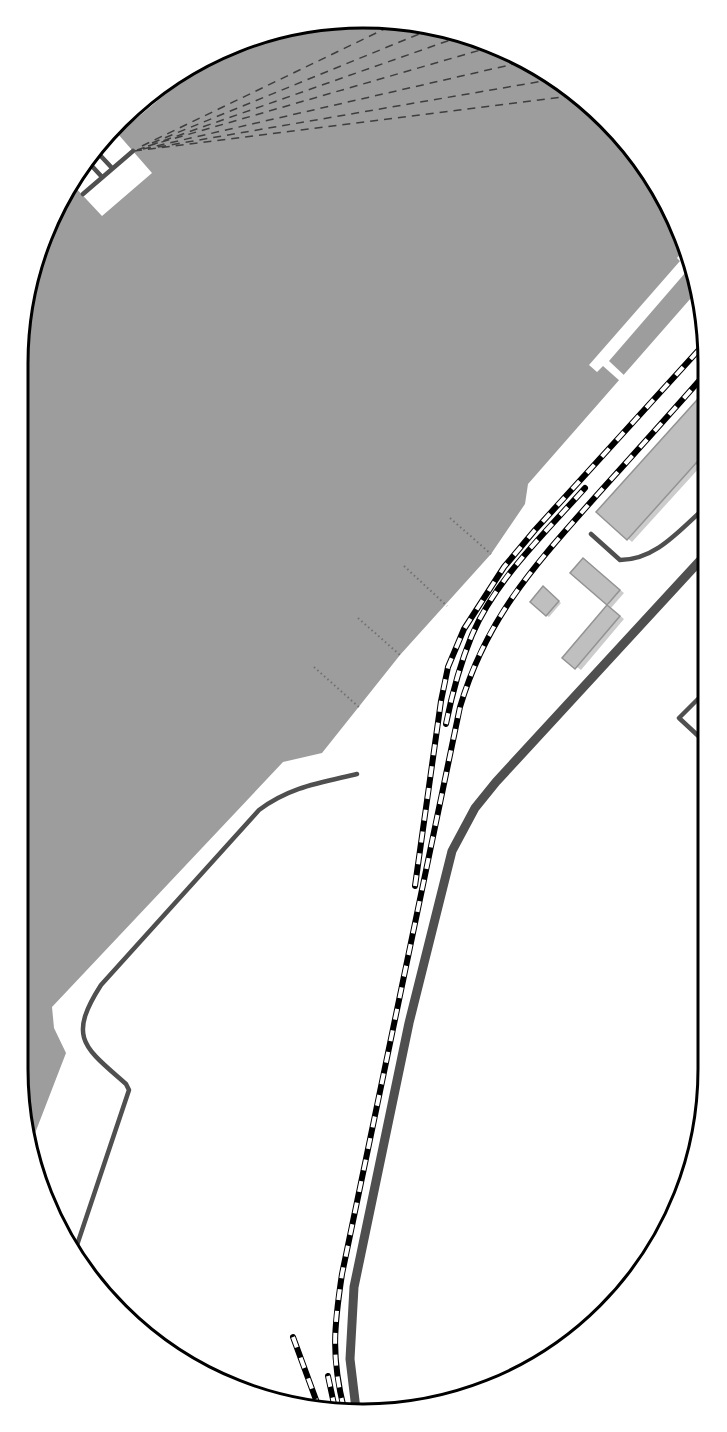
<svg xmlns="http://www.w3.org/2000/svg" width="727" height="1432" font-family="'Source Sans 3',sans-serif">
<style>
.water{fill:#9d9d9d}
.pier{fill:#fff}
.shadow{fill:#0003}
.lines{fill:none;stroke-linecap:round;stroke-linejoin:round}
.ferry{stroke:#3e3e3e;stroke-width:1.5;stroke-dasharray:8 6;stroke-linecap:butt}
.building{fill:#bfbfbf;stroke:#939393;stroke-width:1.5}
.path{stroke:#717171;stroke-width:2;stroke-dasharray:1.5 3;stroke-linecap:butt}
.lane{stroke:#4f4f4f;stroke-width:4.5}
.street{stroke:#4f4f4f;stroke-width:9}
.rail-casing{stroke:#000;stroke-width:6}
.rail{stroke:#fff;stroke-width:4;stroke-dasharray:11;stroke-linecap:butt}
.rim{fill:none;stroke:#000;stroke-width:3}
</style>
<rect width="100%" height="100%" fill="#fff"/>
<path class="water" d="M386 19 516 53 591 104 638 153 683 231 698 290 528 484 525 504 491 554 400 655 322 753 283 762 52 1007 54 1028 66 1053 32 1141 18 1068 19 341 53 211 73 185 102 216 152 173 118 134 194 70 252 36Z"/>
<path class="pier" d="M687 247 692 265 609 361 626 377 621 382 603 366 597 372 589 365 680 261 677 258Z"/>
<path class="shadow" d="M706 392V470L701 466 632 542 598 512Z
M588 563 624 593 611 608 624 619 581 670 564 658 609 604 573 573Z
M546 590 561 603 549 617 546 615Z"/>
<g class="lines">
<path class="ferry" d="M152 143 429 30
M142 146 399 22
M148 146 491 47
M158 147 555 79
M143 149 527 61
M137 150 456 38
M134 151 579 95"/>
</g>
<path class="building" d="M706 390V452L627 540 596 512Z
M706 452V472L696 463Z
M583 558 620 590 607 605 570 573Z
M543 586 559 601 546 616 530 602Z
M607 605 620 616 575 669 562 658Z"/>
<g class="lines">
<path class="path" d="M450 518 491 554
M404 566 447 606
M358 618 400 655
M314 667 360 708"/>
<path class="lane" d="M98 153 112 168
M90 164 102 177
M83 194 133 151
M591 534 620 560C657 560 681 528 707 506
M707 690 679 718 707 744
M75 1251 129 1090 126 1084C84 1047 67 1038 101 985L259 810C290 787 319 783 357 774"/>
<path class="street" d="M356 1409 350 1359 354 1287 409 1023 452 851 475 808 496 782 707 553"/>
<defs>
<path id="rail" d="M446 724C452 694 460 664 472 635 496 579 545 533 585 488
M415 886 441 701 448 667 464 629 504 567 535 530 706 342
M293 1337 319 1408
M328 1376 335 1409
M344 1409C331 1356 334 1327 342 1274L460 707C487 616 536 564 597 495 634 454 670 414 706 373"/>
</defs>
<use href="#rail" class="rail-casing"/>
<use href="#rail" class="rail"/>
</g>
<path d="M0 0H727V1432H0ZM363 28H363A335 335 0 0 1 698 363V1069A335 335 0 0 1 363 1404H363A335 335 0 0 1 28 1069V363A335 335 0 0 1 363 28Z" fill="#fff" fill-rule="evenodd"/>
<path class="rim" d="M363 28H363A335 335 0 0 1 698 363V1069A335 335 0 0 1 363 1404H363A335 335 0 0 1 28 1069V363A335 335 0 0 1 363 28Z"/>
</svg>
